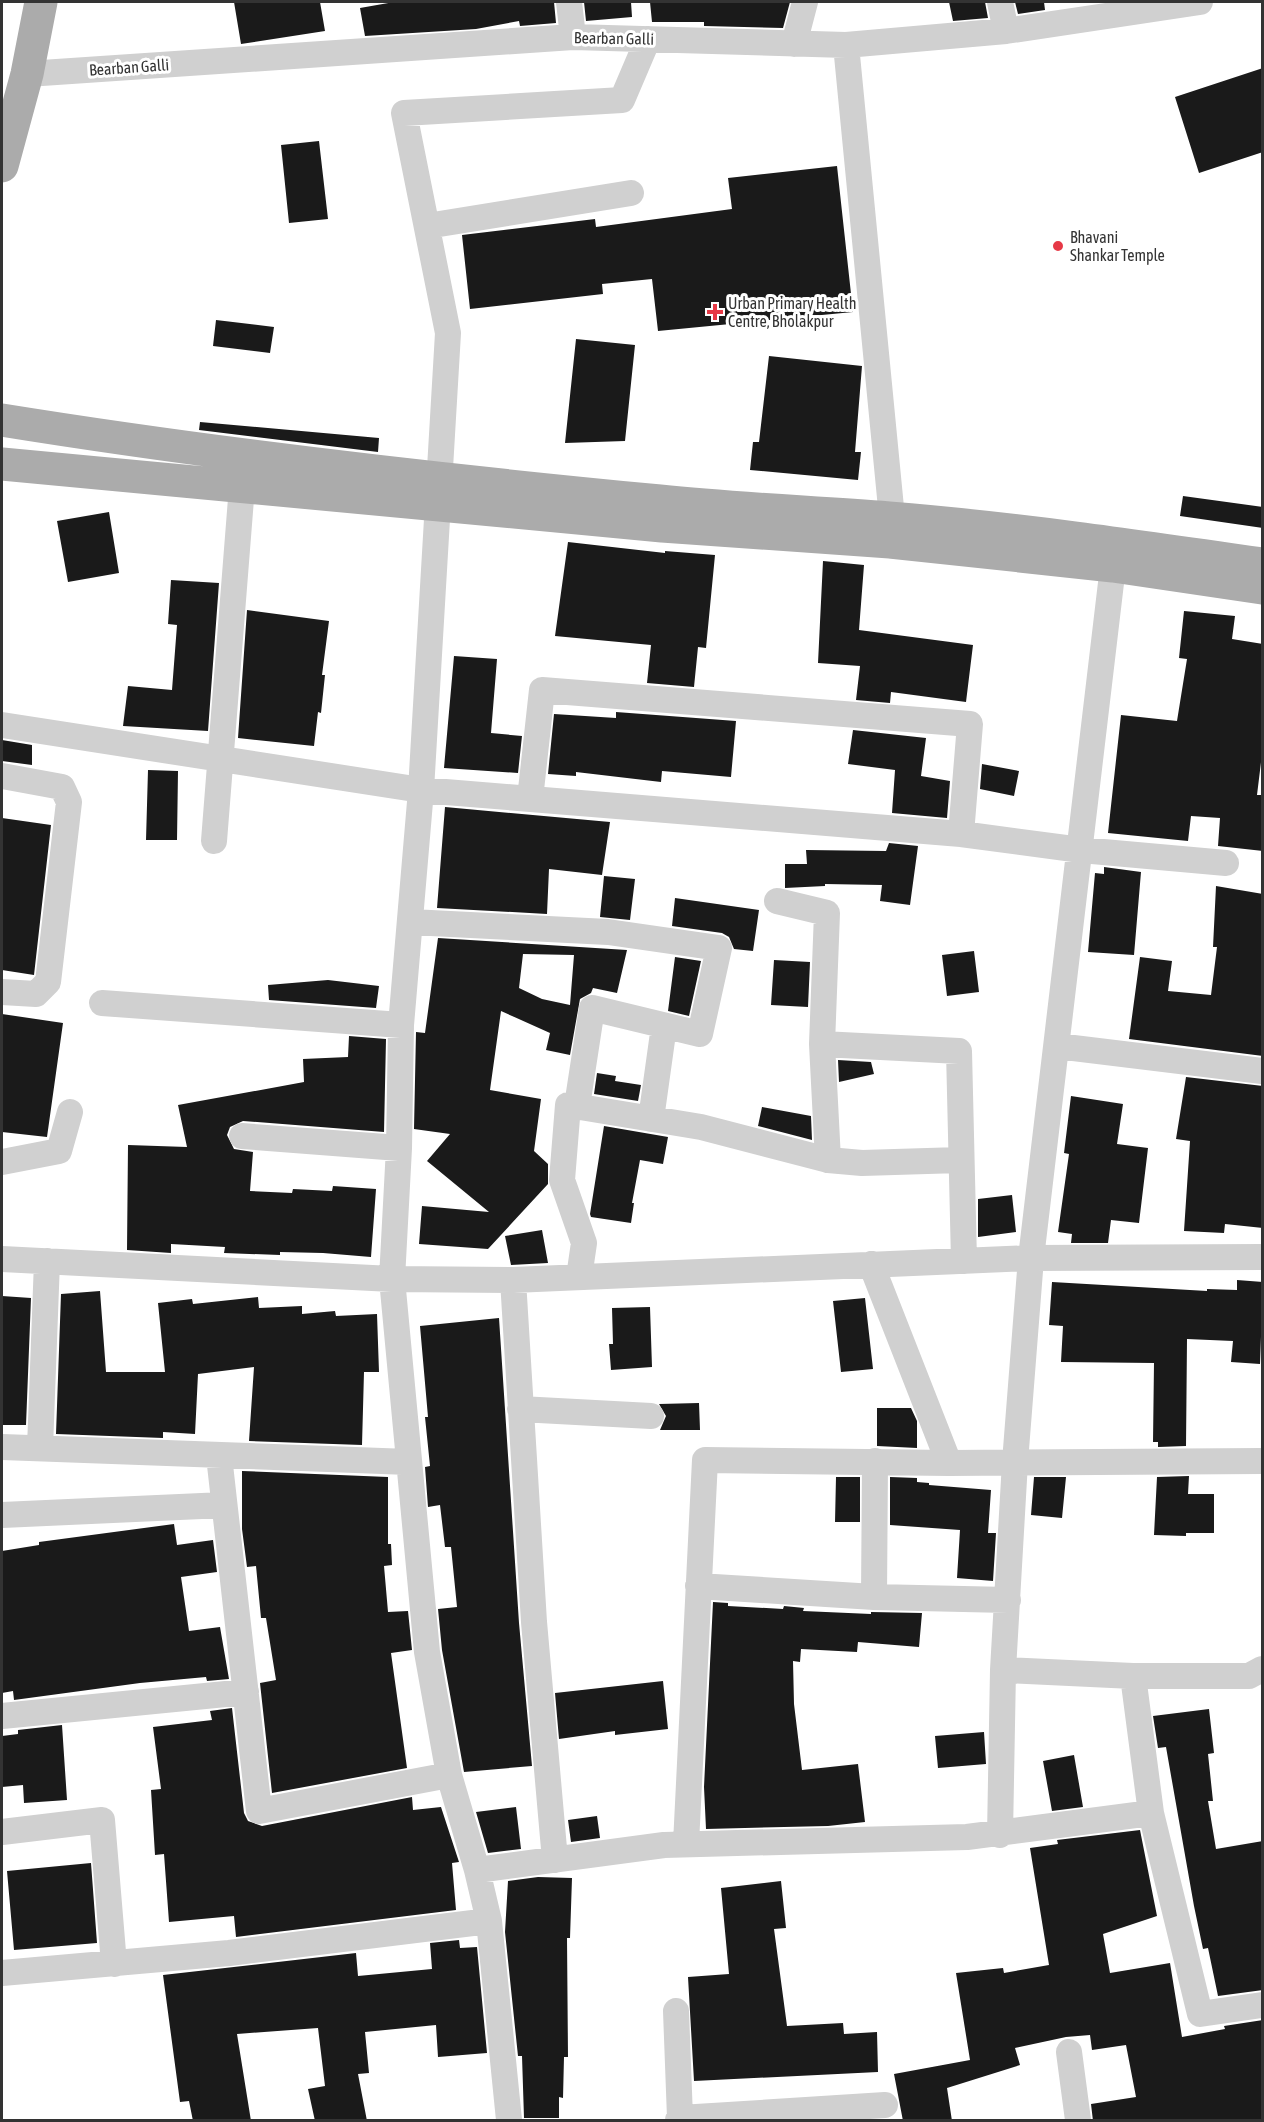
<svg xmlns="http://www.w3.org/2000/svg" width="1264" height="2122" font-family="'Asap Condensed',sans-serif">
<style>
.building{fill:#1a1a1a;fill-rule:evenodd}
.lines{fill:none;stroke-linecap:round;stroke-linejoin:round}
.street{stroke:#d0d0d0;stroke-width:26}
.primary{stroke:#ababab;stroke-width:33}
.poi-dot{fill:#e63946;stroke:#fff;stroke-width:2}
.labels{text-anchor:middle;stroke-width:6;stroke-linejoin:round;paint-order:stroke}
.street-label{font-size:16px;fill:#333;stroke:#fff}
.poi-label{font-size:16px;fill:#333;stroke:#fff;text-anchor:start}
</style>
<rect width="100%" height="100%" fill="#fff"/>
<path class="building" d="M234 2H320L325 31 241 44Z
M394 2H554L556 23 520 26 519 21 476 29 365 36 360 8Z
M584 2H631L632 17 586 21Z
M650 2H790L783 28 704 26V22H652Z
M949 2H985L988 18 953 21Z
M1015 2H1044L1045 10 1018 14Z
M1263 68V152L1199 173 1175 97Z
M319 141 328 219 289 223 281 145Z
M837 166 853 312 658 331 652 279 602 284 603 294 470 309 462 235 595 219 596 227 732 209 728 178Z
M216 320 274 327 270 353 213 346Z
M576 339 635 345 625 441 565 443Z
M769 356 862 366 855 452H861L858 480 750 470 753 442H759Z
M200 422 379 438 378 452 199 430Z
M1183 496 1263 507V528L1180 516Z
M109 512 119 573 68 582 57 521Z
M568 542 665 553V551L715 555 706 648 698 647 694 687 647 683 651 645 555 636Z
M823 561 864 565 859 630 973 645 966 702 891 692 890 703 856 700 860 666 818 663Z
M171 580 219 583 208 731 123 726 128 686 172 690 177 625 168 624Z
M247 610 329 621 322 675H325L321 713 318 712 314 746 238 738Z
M1184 611 1235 616 1232 639 1263 644V746L1257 795H1263V851L1218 846 1220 818 1191 816 1188 841 1108 833 1121 715 1177 721 1187 659 1179 658Z
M454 656 497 659 491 733 522 736 518 773 444 768Z
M616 712 736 721 731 777 662 771 661 782 576 772V776L548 774 554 714 616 718Z
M853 730 926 738 921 776 950 781 947 818 892 813 895 770 848 764Z
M2 740 32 745V765L2 761Z
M982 764 1019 771 1014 796 980 789Z
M148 770 178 771 177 840H146Z
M445 807 610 822 602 875 549 869 547 914 437 908Z
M2 818 51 825 34 975 2 970Z
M889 843 918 846 910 905 880 901 882 885 825 884V886L785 888V864H807L806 850 886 851Z
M1104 867 1141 872 1134 955 1088 952 1095 873 1104 874Z
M604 876 635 879 630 920 600 917Z
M1216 886 1263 894V1056L1129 1039 1140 957 1172 961 1168 991 1211 995 1217 947H1213Z
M675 898 759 910 753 951 734 949 729 937 722 933 672 926Z
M438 938 627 950 617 993 593 988 591 993 580 999 570 1055 546 1050 550 1033 501 1011 490 1090 541 1099 534 1151 548 1164V1184L488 1249 419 1244 422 1206 489 1212 427 1161 450 1134 414 1129 416 1032 425 1033ZM523 954 574 955 570 1005 542 999 519 988Z
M974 951 979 992 947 996 942 955Z
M675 957 701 961 689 1016 668 1011Z
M774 960 810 962 808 1007 771 1005Z
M328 980 379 986 376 1008 269 1000 268 985Z
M2 1014 63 1023 47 1137 2 1132Z
M349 1036 386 1039 384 1132 243 1121 230 1127 227 1135 234 1149 253 1152 250 1191 292 1193 293 1189 332 1191 333 1186 376 1189 371 1257 323 1253 280 1252V1255L224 1253 225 1247 171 1244V1253L127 1250 128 1145 187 1147 178 1105 304 1082 303 1059 348 1057Z
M838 1060 871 1062 874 1074 839 1082Z
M597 1073 616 1076 615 1081 641 1085 638 1101 594 1094Z
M1186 1077 1263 1086V1228L1225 1224 1224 1233 1184 1231 1190 1141 1176 1139Z
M1071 1096 1123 1104 1117 1144 1148 1148 1139 1223 1111 1220 1108 1243H1071L1072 1234 1058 1232 1069 1154 1064 1153Z
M762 1107 811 1116 812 1140 758 1126Z
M604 1126 668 1137 663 1164 640 1160 632 1203H634L631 1223 591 1217 590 1214Z
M1012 1195 1016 1232 978 1237V1199Z
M542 1230 548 1263 511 1265 505 1236Z
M1237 1280 1263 1282 1260 1364 1231 1362 1233 1341 1187 1339 1186 1446 1158 1447V1442H1153L1154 1363 1061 1362 1063 1326 1049 1325 1052 1282 1207 1291V1289L1237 1290Z
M100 1291 106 1372H165L158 1303 192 1299 193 1304 258 1297 259 1308 302 1306V1314L335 1311 336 1316 377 1314 379 1372H364L362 1445 249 1441 254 1367 198 1374 195 1434 163 1432V1438L56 1434 61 1294Z
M2 1296 31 1298 26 1425H2Z
M865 1298 873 1369 841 1372 833 1301Z
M650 1307 652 1367 611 1370 609 1344H613L612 1308Z
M499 1318 519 1623 532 1766 464 1772 442 1650 438 1609 457 1607 451 1547H445L440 1505 428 1507 425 1467 430 1466 425 1417H428L420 1326Z
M699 1403 700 1430H660L666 1416 659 1404Z
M877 1408H911L917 1421V1448L877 1446Z
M242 1471 388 1477V1544H391L392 1565 384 1566 388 1612 408 1611 412 1650 391 1653 407 1768 272 1793 260 1683 276 1680 266 1618H261L256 1566 247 1567 242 1529Z
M1189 1476 1188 1494H1214V1533H1186V1536L1154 1535 1157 1477Z
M836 1477H860V1522H835Z
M890 1477 917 1478V1482L929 1483V1485L991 1490 988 1533H996L993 1581 957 1578 960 1530 890 1525Z
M1034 1477H1066L1062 1518 1031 1515Z
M174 1524 177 1545 213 1540 217 1572 181 1577 189 1631 220 1627 229 1679 207 1681 206 1677 140 1683 14 1700 13 1691 2 1693V1551L39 1545V1542Z
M713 1602 728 1603V1606L783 1609 784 1606 804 1608 803 1611 871 1614V1612L922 1613 919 1647 858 1642 857 1652 801 1649 800 1662 793 1661 794 1704 802 1770 858 1764 865 1822 828 1826 706 1829 704 1787Z
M663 1681 668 1729 615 1735V1731L559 1739 555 1693Z
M232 1708 244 1813 248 1821 262 1826 412 1797 413 1810 441 1807 459 1862 452 1863 456 1910 236 1937 234 1916 169 1922 164 1854 155 1855 151 1790 161 1789 153 1727 212 1720 210 1711Z
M1209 1709 1214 1753 1208 1754 1213 1801H1208L1216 1849 1263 1841V1990L1218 1996 1208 1948 1203 1949 1194 1906 1166 1747 1158 1748 1153 1716Z
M62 1725 67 1800 24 1803 23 1785 2 1787V1736L18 1734V1730Z
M984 1732 986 1764 938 1768 935 1736Z
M1074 1755 1083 1807 1052 1811 1043 1761Z
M516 1807 521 1849 488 1853 476 1812Z
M597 1816 600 1838 571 1842 568 1820Z
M1140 1830 1157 1916 1103 1934 1110 1973 1170 1963 1182 2037 1225 2029 1224 2026 1263 2020V2121H1093L1091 2104 1136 2097 1126 2045 1092 2050 1090 2035 1066 2037 1015 2048 1020 2065 947 2088 952 2121H903L894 2074 970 2060 956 1973 1003 1968 1004 1973 1049 1965 1030 1848 1058 1844 1057 1840Z
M91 1863 97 1943 14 1950 7 1871Z
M538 1877 572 1878 570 1938H567L568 2057H564L563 2098 559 2097V2118H524L522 2056H518L505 1932 508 1881Z
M781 1881 786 1928 774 1929 787 2026 843 2023 844 2034 877 2032 878 2072 694 2081 688 1977 729 1974 721 1888Z
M459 1940 460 1948 477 1947 487 2053 438 2057 436 2025 365 2032 369 2073 358 2074 367 2121H315L308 2089 325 2086 318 2028 237 2034 251 2121H193L189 2101 180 2102 163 1975 356 1953 358 1976 432 1969 430 1943Z"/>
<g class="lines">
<path class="street" d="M569 2 573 37
M1000 2 1006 31
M794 44 805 2
M846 45 892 518
M27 74 573 37 846 45 1006 31 1200 2
M427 226 631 193
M2 725 421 790 961 834 1081 850 1226 863
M2 776 62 787 69 802 48 982 36 994 2 992
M530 799 542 690 970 724 961 834
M214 841 242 486
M777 901 827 913 822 1044 828 1160
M411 922 608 932 719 948 700 1034 592 1008 577 1106
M102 1003 401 1025
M822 1044 959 1051 964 1261
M1057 1046 1262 1071
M651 1119 664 1026
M242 1136 399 1148
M2 1162 59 1151 70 1112
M2 1259 392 1279 513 1280 1031 1258 1262 1257
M871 1264 949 1463
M579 1277 584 1243 562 1180 568 1105 701 1127 828 1160 862 1163 960 1160
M513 1280 534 1622 555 1860
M520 1409 651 1416
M2 1447 409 1462
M40 1448 47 1261
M219 1456 259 1811 449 1775
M2 1515 224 1505
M698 1586 874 1597 1008 1600
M874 1597 875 1461
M1003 1670 1133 1676H1249L1262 1669
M1133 1676 1151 1813 1200 2014 1262 2005
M2 1716 246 1692
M2 1832 102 1820 114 1964
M1000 1835 1003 1670 1015 1462 1031 1258 1113 566
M686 1844 705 1460 949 1463 1262 1461
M477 1870 664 1845 967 1837 1151 1813
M2 1973 229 1953 489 1921
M676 2011 680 2118
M1069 2052 1078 2120
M509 2120 489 1921 477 1870 449 1775 427 1652 392 1279 399 1148 401 1025 421 790 448 333 404 113 622 100 648 39
M678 2120 680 2118 885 2105"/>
<path class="primary" d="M2 166 27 74 41 2
M2 420C219 455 440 480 660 501 736 509 813 512 889 518 1014 528 1138 546 1262 564
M2 464 662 526 890 542 1113 566 1262 588"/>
</g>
<g class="poi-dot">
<circle cx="1058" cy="246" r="6"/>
<path d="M712 303h6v6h6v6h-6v6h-6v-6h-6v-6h6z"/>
</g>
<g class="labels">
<g class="street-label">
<text transform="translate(614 38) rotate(1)" y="6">Bearban Galli</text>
<text transform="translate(129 67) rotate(-4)" y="6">Bearban Galli</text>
</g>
<g class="poi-label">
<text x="1070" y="243">Bhavani<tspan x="1070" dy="18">Shankar Temple</tspan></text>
<text x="728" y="309">Urban Primary Health<tspan x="728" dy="18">Centre, Bholakpur</tspan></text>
</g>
</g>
<rect width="1264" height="2122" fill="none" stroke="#333333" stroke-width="6"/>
</svg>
